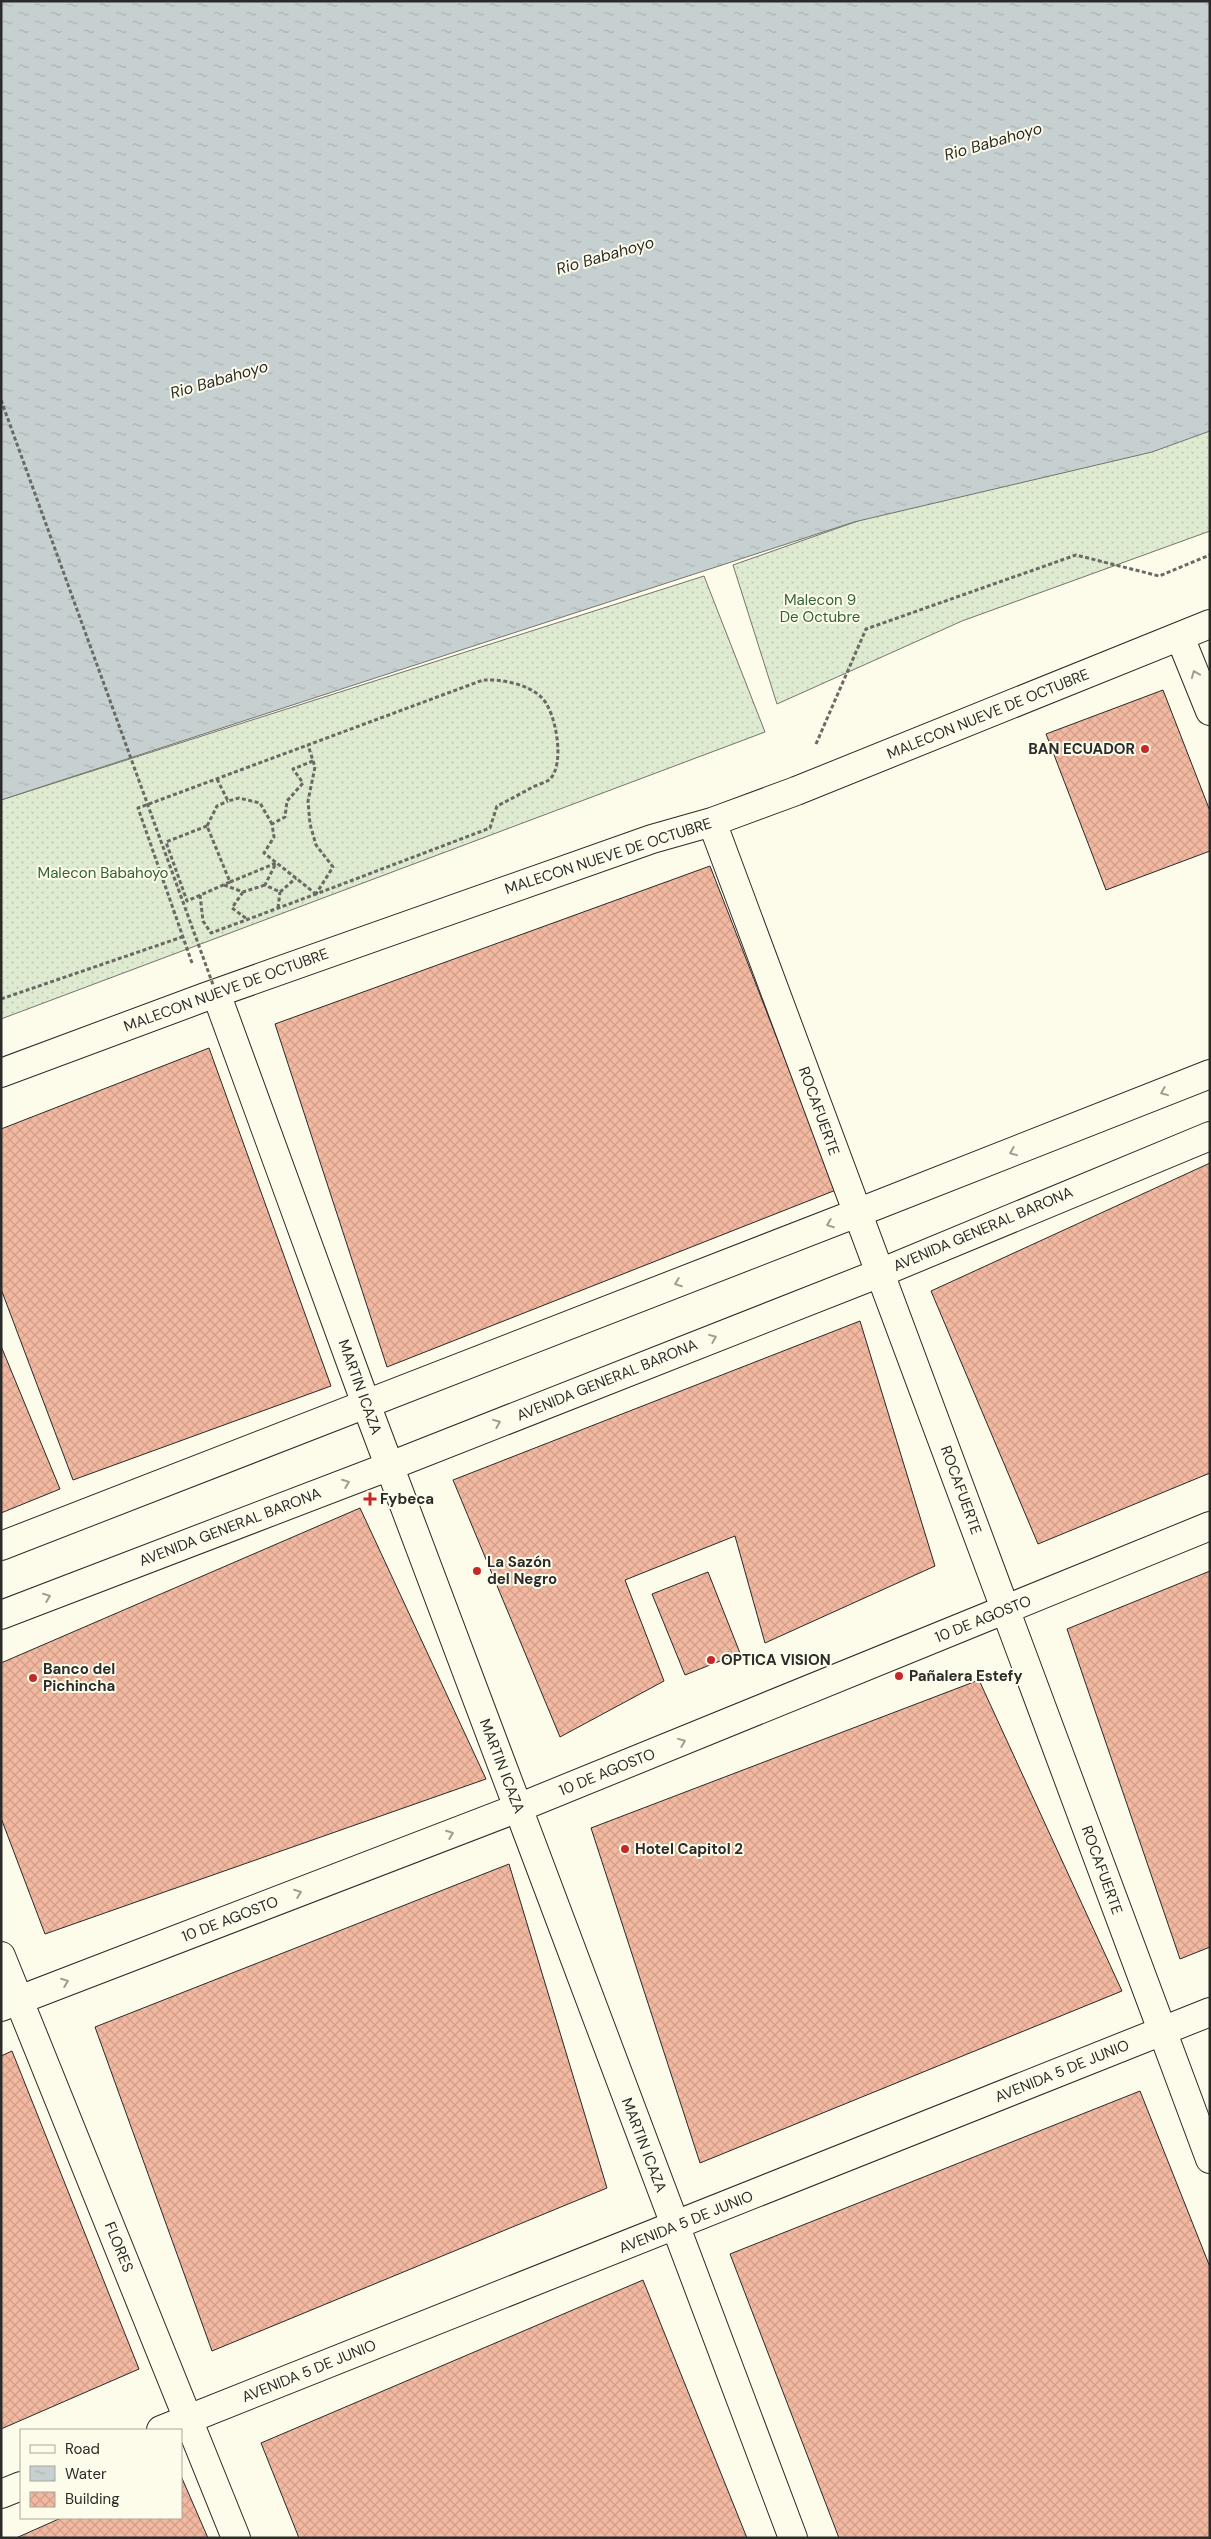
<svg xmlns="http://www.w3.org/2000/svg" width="1211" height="2539" font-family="'DM Sans',sans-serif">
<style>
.grass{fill:url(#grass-dots);stroke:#74746e}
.water{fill:url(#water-ripples);stroke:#74746e}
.building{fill:url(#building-cross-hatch);stroke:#2b2b2b}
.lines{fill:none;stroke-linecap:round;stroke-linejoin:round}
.minor-casing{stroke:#2b2b2b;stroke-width:30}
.primary-casing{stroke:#2b2b2b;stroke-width:30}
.path{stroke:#6a6964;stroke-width:3;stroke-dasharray:4 2.5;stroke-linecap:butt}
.minor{stroke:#fdfbea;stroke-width:28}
.primary{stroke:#fdfbea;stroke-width:28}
.path-bridge{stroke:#6a6964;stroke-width:3;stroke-dasharray:4 2.5;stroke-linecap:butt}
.oneway{stroke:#9e9d94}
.poi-dot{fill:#c62828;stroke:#fdfbea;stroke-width:2}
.labels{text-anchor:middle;stroke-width:4;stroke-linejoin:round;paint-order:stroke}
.park-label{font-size:15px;fill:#34623c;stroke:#fdfbea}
.street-label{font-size:15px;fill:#2b2b2b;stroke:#fdfbea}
.poi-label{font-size:15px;font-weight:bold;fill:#2b2b2b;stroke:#fdfbea;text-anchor:start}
.water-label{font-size:16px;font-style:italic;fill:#2b2b2b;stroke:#fdfbea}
</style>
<defs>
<pattern id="grass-dots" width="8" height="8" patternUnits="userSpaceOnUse" patternTransform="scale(1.25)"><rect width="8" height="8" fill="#deebd1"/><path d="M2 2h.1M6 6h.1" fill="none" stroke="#bfcab4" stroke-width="1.8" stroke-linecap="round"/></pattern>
<pattern id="water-ripples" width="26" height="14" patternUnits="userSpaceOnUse" patternTransform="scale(1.25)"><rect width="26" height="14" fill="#c7d0d0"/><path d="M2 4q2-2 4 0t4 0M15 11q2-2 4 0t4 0" fill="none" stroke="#abb3b3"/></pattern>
<pattern id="building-cross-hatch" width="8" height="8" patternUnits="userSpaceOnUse" patternTransform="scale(1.25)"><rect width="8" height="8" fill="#f2b8a0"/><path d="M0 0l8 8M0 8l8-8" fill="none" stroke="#d09e8a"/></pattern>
</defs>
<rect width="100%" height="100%" fill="#fdfbea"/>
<path class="grass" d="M1210 397V531L962 621 777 704 733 565Z
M704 576 765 732 1 1019V800Z"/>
<path class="water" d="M1 1H1210V431L1152 452 854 522 1 800Z"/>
<path class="building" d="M1163 690 1210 811V851L1106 890 1046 734Z
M710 866 836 1190 387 1367 275 1024Z
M209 1048 331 1386 73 1480 1 1289V1129Z
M1210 1163V1473L1038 1544 931 1291Z
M860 1321 935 1566 765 1643 735 1536 625 1580 664 1681 560 1737 453 1480Z
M1 1346 60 1489 1 1513Z
M360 1508 486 1779 45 1934 1 1818V1663Z
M1210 1571V1947L1180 1959 1067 1629Z
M708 1572 740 1653 685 1675 652 1594Z
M979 1680 1122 1991 700 2163 591 1828Z
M509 1864 607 2188 212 2351 95 2027Z
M12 2051 139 2369 1 2429V2056Z
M1140 2091 1210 2267V2538H839L730 2254Z
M643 2280 747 2538H299L261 2443Z
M181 2476 208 2538H16L61 2518H181Z"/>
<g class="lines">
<defs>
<path id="minor" d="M1180 637 1210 711
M712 822 1210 2159
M216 993 366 1404 793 2538
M1 1073 205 997 652 839 712 822 796 791 1210 624
M1 1546 857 1213 1210 1074
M1 1615 390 1466 880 1273 1210 1136
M1 1956 236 2538
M1 2007 518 1808 1210 1526"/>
<path id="primary" d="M161 2430 1210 2012
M1 2494 21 2486"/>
</defs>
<use href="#minor" class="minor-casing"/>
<use href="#primary" class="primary-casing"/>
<path class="path" d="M816 744 866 629 1076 555 1159 576 1210 555
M313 761 293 769 303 783 287 801 285 817 272 824 274 837 264 853 316 894
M217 779 228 801 239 798 260 803 272 824
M207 826 166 842 187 901 230 882 207 826 217 806 228 801
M230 882 276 863 265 885 280 892 296 878
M224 885 243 892 265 885
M243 892 232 908 247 919
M200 895 203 921 211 933 316 894
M278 908 280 892
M192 963 138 808 483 680C501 679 528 684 541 697 556 710 566 766 549 780 544 783 536 785 531 788 520 794 509 800 497 806L490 828 316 894 333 867 316 845 310 824 308 801 315 767 308 745
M1 999 182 937"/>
<use href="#minor" class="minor"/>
<use href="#primary" class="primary"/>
<path class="path-bridge" d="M1 400 216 993"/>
</g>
<defs><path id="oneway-chevron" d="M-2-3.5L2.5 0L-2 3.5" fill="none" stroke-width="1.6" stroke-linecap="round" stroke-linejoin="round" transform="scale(1.25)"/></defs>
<g class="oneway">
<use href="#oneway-chevron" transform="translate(1195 674) rotate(-112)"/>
<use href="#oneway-chevron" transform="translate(1164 1092) rotate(158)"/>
<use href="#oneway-chevron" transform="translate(1013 1152) rotate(158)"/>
<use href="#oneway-chevron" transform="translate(830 1224) rotate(159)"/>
<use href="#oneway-chevron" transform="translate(678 1283) rotate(159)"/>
<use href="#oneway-chevron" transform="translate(713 1338) rotate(-22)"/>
<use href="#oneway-chevron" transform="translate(497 1423) rotate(-22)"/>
<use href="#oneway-chevron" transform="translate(346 1483) rotate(-21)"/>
<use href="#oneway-chevron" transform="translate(47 1597) rotate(-21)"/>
<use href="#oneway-chevron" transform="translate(682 1742) rotate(-22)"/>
<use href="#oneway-chevron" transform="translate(450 1834) rotate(-21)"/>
<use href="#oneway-chevron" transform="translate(298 1893) rotate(-21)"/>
<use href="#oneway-chevron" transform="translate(65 1982) rotate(-21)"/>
</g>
<g class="poi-dot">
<circle cx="1145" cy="749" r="5"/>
<path d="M367.5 1491.5h5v5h5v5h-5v5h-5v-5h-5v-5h5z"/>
<circle cx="477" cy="1571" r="5"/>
<circle cx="711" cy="1660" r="5"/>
<circle cx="899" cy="1676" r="5"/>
<circle cx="33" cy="1678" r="5"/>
<circle cx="625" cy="1849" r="5"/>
</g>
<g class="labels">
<g class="park-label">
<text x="820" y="605">Malecon 9<tspan x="820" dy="17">De Octubre</tspan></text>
<text x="103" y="878">Malecon Babahoyo</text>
</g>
<g class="street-label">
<text transform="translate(988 714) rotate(-22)" y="5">MALECON NUEVE DE OCTUBRE</text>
<text transform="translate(608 856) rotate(-18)" y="5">MALECON NUEVE DE OCTUBRE</text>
<text transform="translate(226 990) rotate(-20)" y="5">MALECON NUEVE DE OCTUBRE</text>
<text transform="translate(819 1111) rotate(70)" y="5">ROCAFUERTE</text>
<text transform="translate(983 1229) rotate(-23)" y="5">AVENIDA GENERAL BARONA</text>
<text transform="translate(607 1380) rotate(-22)" y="5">AVENIDA GENERAL BARONA</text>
<text transform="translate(360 1387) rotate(70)" y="5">MARTIN ICAZA</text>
<text transform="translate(961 1490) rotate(70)" y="5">ROCAFUERTE</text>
<text transform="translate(230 1527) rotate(-21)" y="5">AVENIDA GENERAL BARONA</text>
<text transform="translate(983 1619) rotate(-22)" y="5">10 DE AGOSTO</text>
<text transform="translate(502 1766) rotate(69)" y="5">MARTIN ICAZA</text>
<text transform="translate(607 1772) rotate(-22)" y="5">10 DE AGOSTO</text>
<text transform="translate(1102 1870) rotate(70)" y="5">ROCAFUERTE</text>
<text transform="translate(230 1919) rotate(-21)" y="5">10 DE AGOSTO</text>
<text transform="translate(1062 2071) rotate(-22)" y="5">AVENIDA 5 DE JUNIO</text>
<text transform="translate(644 2145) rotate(69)" y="5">MARTIN ICAZA</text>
<text transform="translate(686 2222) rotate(-22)" y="5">AVENIDA 5 DE JUNIO</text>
<text transform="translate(119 2247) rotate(68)" y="5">FLORES</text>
<text transform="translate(309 2371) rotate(-22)" y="5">AVENIDA 5 DE JUNIO</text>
</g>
<g class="poi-label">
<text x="1135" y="754" text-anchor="end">BAN ECUADOR</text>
<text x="380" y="1504">Fybeca</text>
<text x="487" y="1567">La Sazón<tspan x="487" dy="17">del Negro</tspan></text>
<text x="721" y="1665">OPTICA VISION</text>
<text x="43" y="1674">Banco del<tspan x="43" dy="17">Pichincha</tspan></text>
<text x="909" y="1681">Pañalera Estefy</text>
<text x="635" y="1854">Hotel Capitol 2</text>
</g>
<g class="water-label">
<text transform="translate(993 141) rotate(-16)" y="6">Rio Babahoyo</text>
<text transform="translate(605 255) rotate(-16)" y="6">Rio Babahoyo</text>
<text transform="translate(219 379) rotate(-16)" y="6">Rio Babahoyo</text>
</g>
</g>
<rect width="1211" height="2539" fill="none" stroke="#2b2b2b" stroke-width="5"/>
<rect x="20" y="2429" width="162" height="90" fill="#fdfbea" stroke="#a9a89e"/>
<rect x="30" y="2445" width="25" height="8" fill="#fdfbea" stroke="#a9a89e"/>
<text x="65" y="2454" font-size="15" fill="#2b2b2b">Road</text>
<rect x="30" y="2466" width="25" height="15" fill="url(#water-ripples)" stroke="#a9a89e"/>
<text x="65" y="2479" font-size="15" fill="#2b2b2b">Water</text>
<rect x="30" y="2492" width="25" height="15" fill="url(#building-cross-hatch)" stroke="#a9a89e"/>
<text x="65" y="2504" font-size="15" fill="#2b2b2b">Building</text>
</svg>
